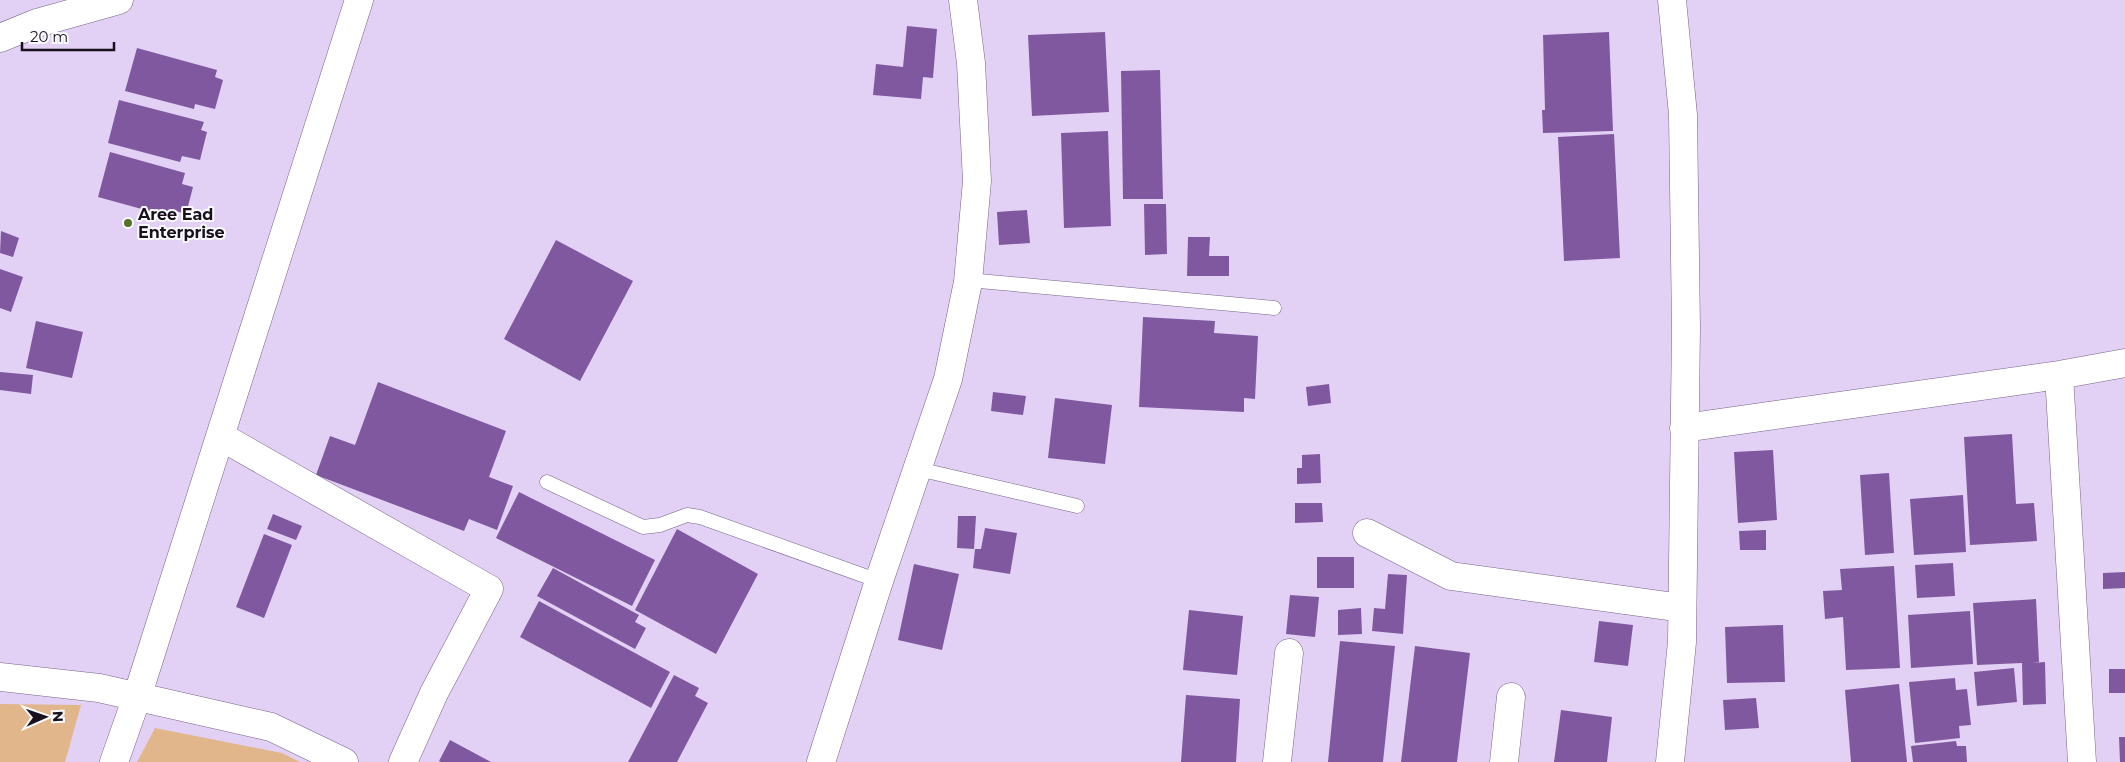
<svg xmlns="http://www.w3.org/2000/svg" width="2125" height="762" font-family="Montserrat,sans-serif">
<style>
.green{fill:#e0b68a}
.building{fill:#80589f}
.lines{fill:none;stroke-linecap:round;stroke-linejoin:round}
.service-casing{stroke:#766585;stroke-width:15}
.minor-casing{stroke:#766585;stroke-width:29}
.service{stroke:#fff;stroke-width:14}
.minor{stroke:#fff;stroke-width:28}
.poi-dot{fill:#547328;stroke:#fbfafd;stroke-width:2}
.labels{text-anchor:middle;stroke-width:4;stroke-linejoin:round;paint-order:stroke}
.poi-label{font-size:16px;font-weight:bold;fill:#18111d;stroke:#fbfafd;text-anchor:start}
</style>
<rect width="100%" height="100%" fill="#e3d1f5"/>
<path class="green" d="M0 704 81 705 65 762H0Z
M155 728 282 753 300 762H137Z"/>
<path class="building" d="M907 26 937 29 933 78 923 77 921 99 873 95 876 64 903 67Z
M1105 32 1109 112 1032 116 1028 35Z
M1609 32 1613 131 1543 133 1542 110H1545L1543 35Z
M137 48 217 70 215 77 223 80 215 109 195 104 194 109 125 91Z
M1160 70 1163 199H1123L1121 71Z
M119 100 204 122 201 130 207 132 200 160 182 156 180 162 108 143Z
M1108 131 1111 226 1064 228 1061 133Z
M1614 134 1620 258 1564 261 1558 137Z
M110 152 185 173 182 184 193 187 186 214 169 209 167 216 98 197Z
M1144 204H1166L1167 254 1145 255Z
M1027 210 1030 243 999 245 997 212Z
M1 231 19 238 13 257 0 253Z
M1188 237H1210L1209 256H1229V276H1187Z
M556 240 633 281 580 381 504 339Z
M0 269 23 277 11 312 0 308Z
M1143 317 1215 321 1214 333 1258 336 1255 399 1244 398V412L1139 407Z
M36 321 83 332 72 378 26 368Z
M0 372 33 375 31 394 0 390Z
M378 382 506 431 489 477 513 486 497 530 469 519 464 531 316 475 330 436 355 445Z
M1329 384 1331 403 1308 406 1306 387Z
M993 392 1026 396 1023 415 991 411Z
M1055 398 1112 405 1105 464 1048 458Z
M2012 434 2016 504 2034 503 2037 541 1970 545 1964 437Z
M1773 450 1777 520 1738 523 1734 452Z
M1320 454 1321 483 1297 484V468H1302V455Z
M1889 473 1894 553 1865 555 1860 475Z
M519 492 655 560 632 606 496 538Z
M1963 495 1966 552 1914 555 1910 499Z
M1295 503H1322L1323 522 1295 523Z
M273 514 302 526 296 540 267 529Z
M958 516H976L974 549 957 548Z
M985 528 1017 533 1010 574 973 568 975 549H981Z
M677 529 758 574 716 654 635 610Z
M1766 530V550H1740L1739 531Z
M264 534 292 545 264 618 236 607Z
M1317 557H1354V588H1317Z
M1953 563 1955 596 1917 598 1915 565Z
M914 564 959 574 942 650 898 640Z
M1894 566 1900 668 1846 670 1843 617 1825 619 1823 591 1842 590 1840 569Z
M553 568 639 615 635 622 646 628 635 649 537 596Z
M2125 572V588L2103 589V573Z
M1388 574 1407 575 1403 634 1372 631 1374 608 1385 609Z
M1290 595 1319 597 1315 637 1286 634Z
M2036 599 2039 662 2031 663 2045 662 2046 704 2023 705 2022 663 1977 665 1973 603Z
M539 601 670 672 651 708 520 637Z
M1361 608 1362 634 1338 635V610Z
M1189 610 1243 616 1237 675 1183 670Z
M1970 611 1973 664 1911 668 1908 615Z
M1599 621 1633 625 1628 666 1594 662Z
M1783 625 1785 682 1727 683 1725 627Z
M1340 641 1395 646 1383 762H1328Z
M1415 646 1470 653 1457 762H1401Z
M2014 668 2017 702 1977 706 1974 672Z
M2109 669H2125V693H2109Z
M674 675 699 688 695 696 708 703 677 762H628Z
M1955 678 1956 690 1967 689 1971 725 1959 726 1960 738 1915 743 1909 682Z
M1899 684 1907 762H1851L1845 690Z
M1186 695 1240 699 1236 762H1181Z
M1756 698 1759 728 1725 730 1723 700Z
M1561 710 1612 717 1607 762H1554Z
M2119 737H2125V762H2120Z
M450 740 491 762H441L439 761Z
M1956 741 1957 746H1966L1967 762H1913L1911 746Z"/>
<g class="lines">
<defs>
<path id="service" d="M968 280 1274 308
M918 469 1077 506
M547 482 643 527 660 525 687 515 700 517 879 581"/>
<path id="minor" d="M0 38 37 23 119 0
M2059 375 2082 762
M1684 428 2059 375 2125 363
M220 436 489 589 434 693 403 762
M1367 533 1451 576 1682 608
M0 677 99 688 271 727 344 762
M114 762 137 697 359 0
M821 762 879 581 948 379 968 282 977 181 971 63 963 0
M1277 762 1289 653
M1504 762 1511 697
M1670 762 1682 642 1686 328 1683 115 1672 0"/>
</defs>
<use href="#service" class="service-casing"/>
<use href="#minor" class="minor-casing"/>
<use href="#service" class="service"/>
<use href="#minor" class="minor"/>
</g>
<circle class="poi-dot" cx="128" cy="223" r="5"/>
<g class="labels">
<g class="poi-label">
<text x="138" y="220">Aree Ead<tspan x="138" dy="18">Enterprise</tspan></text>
</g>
</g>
<g transform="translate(45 717) rotate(88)" stroke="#fbfafd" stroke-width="4" paint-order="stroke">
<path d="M0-4L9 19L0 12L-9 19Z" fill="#18111d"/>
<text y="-8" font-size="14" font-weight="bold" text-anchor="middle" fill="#18111d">N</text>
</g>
<path d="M22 42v8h92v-8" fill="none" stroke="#18111d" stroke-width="2.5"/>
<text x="30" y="42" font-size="15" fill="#18111d" stroke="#fbfafd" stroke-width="4" paint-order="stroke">20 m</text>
</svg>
